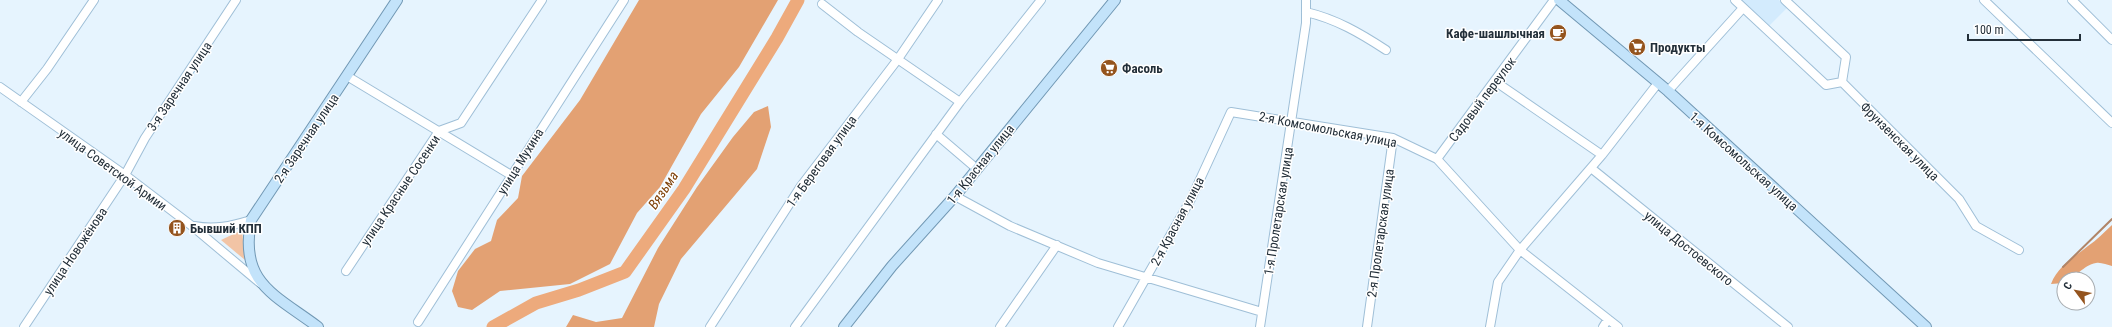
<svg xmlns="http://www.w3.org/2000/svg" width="2112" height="327" font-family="'Roboto Condensed',sans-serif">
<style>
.built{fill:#d3ebfd}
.green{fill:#f2c4a5}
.forest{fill:#e3a173}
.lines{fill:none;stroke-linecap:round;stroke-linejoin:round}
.stream{stroke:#b08568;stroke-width:2}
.river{stroke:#edaa7c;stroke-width:13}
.minor-casing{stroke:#9fbfd7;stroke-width:10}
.major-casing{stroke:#7198b4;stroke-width:12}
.minor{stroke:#fff;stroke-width:8}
.major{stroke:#c3e3fa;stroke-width:10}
.labels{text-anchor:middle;stroke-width:3;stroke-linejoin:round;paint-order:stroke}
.poi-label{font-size:13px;font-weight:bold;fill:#232f39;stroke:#fff;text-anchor:start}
.street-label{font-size:13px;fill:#232f39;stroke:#fff}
.water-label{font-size:14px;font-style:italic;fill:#7f430b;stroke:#fff}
</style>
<rect width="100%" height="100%" fill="#e6f4fe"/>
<path class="built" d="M1739 0H1779L1787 8 1768 27Z"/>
<path class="green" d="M242 230 245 260 221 240Z"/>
<path class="forest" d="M639 0H778L739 67 701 114 660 187 637 213 610 264 570 284 500 291 472 310 458 307 452 291 458 271 475 249 491 241 497 220 518 198 522 176 580 100Z
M768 106 771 127 757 169 681 259 659 304 654 327H566L573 315 596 322 622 318 658 248 697 187 733 137 754 112Z
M2112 225V266C2107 265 2101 262 2096 263 2083 265 2076 279 2064 279V283L2051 284C2058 266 2073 258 2088 246 2097 240 2104 232 2112 225Z"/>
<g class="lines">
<path class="stream" d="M2063 267 2112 219"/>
<path class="river" d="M493 327 536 303 579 290 625 272 684 189 777 38 798 0"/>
<defs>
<path id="minor" d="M1735 0 1826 85 1842 82
M1785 0 1846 57 1842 82 1959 199 1976 226 2019 250
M1984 0 2112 123
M2072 0 2112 40
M822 4 858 32 960 102
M1306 12C1336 19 1360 33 1386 50
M347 76 511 175
M1496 82 1602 155
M0 87 125 175 192 226 260 283
M1668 91 1743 8
M21 102 47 69 94 0
M936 134 977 169
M1437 159 1554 0
M1591 168 1788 327
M955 196 1010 226 1098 263 1262 312
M194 226C215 230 231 226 251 220
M346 271 439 131 461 123 542 0
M418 322 624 0
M24 327 125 175 145 138 236 0
M710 327 801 186 898 59 938 0
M795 327 960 102 1041 0
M1000 327 1057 245
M1118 327 1191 199 1231 112 1393 138 1437 159 1520 250 1618 327
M1260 327 1306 23V0
M1367 327 1393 138
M1490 327 1498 282 1520 250 1602 155 1658 83
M1603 327 1608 319"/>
<path id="major" d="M1559 0 1668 91 1926 327
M318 327C274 294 239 283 251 220L397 0
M844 327 892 266 955 196 1115 0"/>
</defs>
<use href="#minor" class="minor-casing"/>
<use href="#major" class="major-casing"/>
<use href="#minor" class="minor"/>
<use href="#major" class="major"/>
</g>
<defs>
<symbol id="cafe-disc" viewBox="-11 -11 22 22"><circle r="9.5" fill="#94541e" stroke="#fff"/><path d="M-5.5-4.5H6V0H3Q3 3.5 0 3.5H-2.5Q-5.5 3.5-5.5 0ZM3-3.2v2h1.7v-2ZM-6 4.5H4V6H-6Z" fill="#fff"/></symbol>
<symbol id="supermarket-disc" viewBox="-11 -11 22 22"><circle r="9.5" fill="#94541e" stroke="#fff"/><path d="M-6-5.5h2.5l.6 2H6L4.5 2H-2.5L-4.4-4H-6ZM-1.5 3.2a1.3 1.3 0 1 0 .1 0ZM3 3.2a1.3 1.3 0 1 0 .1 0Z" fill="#fff"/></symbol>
<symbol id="building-disc" viewBox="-11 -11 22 22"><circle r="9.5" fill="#94541e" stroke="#fff"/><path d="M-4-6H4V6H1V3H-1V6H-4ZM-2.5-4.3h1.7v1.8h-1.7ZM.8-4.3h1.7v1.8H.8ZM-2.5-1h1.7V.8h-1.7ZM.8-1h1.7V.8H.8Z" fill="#fff"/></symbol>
</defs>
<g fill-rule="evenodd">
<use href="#cafe-disc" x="1548" y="23" width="20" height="20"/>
<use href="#supermarket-disc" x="1627" y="37" width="20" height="20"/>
<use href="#supermarket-disc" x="1099" y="58" width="20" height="20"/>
<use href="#building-disc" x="167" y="218" width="20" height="20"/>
</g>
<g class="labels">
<g class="poi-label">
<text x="1545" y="38" text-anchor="end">Кафе-шашлычная</text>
<text x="1650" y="52">Продукты</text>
<text x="1122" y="73">Фасоль</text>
<text x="190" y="233">Бывший КПП</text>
</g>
<g class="street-label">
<text transform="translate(179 86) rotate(-56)" y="5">3-я Заречная улица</text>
<text transform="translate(1482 99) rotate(-53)" y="5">Садовый переулок</text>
<text transform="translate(1328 129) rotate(11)" y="5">2-я Комсомольская улица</text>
<text transform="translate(306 138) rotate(-56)" y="5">2-я Заречная улица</text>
<text transform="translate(1900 141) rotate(45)" y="5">Фрунзенская улица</text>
<text transform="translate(520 161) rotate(-58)" y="5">улица Мухина</text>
<text transform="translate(821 161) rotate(-54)" y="5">1-я Береговая улица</text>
<text transform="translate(1744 161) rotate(42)" y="5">1-я Комсомольская улица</text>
<text transform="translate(980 164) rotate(-51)" y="5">1-я Красная улица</text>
<text transform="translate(113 169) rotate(36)" y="5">улица Советской Армии</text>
<text transform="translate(400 190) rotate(-56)" y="5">улица Красные Сосенки</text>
<text transform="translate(1278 211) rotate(-81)" y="5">1-я Пролетарская улица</text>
<text transform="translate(1177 221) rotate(-62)" y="5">2-я Красная улица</text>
<text transform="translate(1380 233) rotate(-82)" y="5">2-я Пролетарская улица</text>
<text transform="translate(1689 248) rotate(39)" y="5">улица Достоевского</text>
<text transform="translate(75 251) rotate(-56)" y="5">улица Новожёнова</text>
</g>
<g class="water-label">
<text transform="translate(663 190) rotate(-56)" y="5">Вязьма</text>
</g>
</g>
<g transform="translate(2076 291) rotate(302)"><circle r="19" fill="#ffffff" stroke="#a7acb0"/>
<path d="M0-3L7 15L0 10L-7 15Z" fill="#94541e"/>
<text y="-6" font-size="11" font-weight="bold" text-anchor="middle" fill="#232f39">С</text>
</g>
<path d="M1968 34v6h112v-6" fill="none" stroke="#232f39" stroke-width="2"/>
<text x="1974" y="34" font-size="12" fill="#232f39" stroke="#ffffff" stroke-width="3" paint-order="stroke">100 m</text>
</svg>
